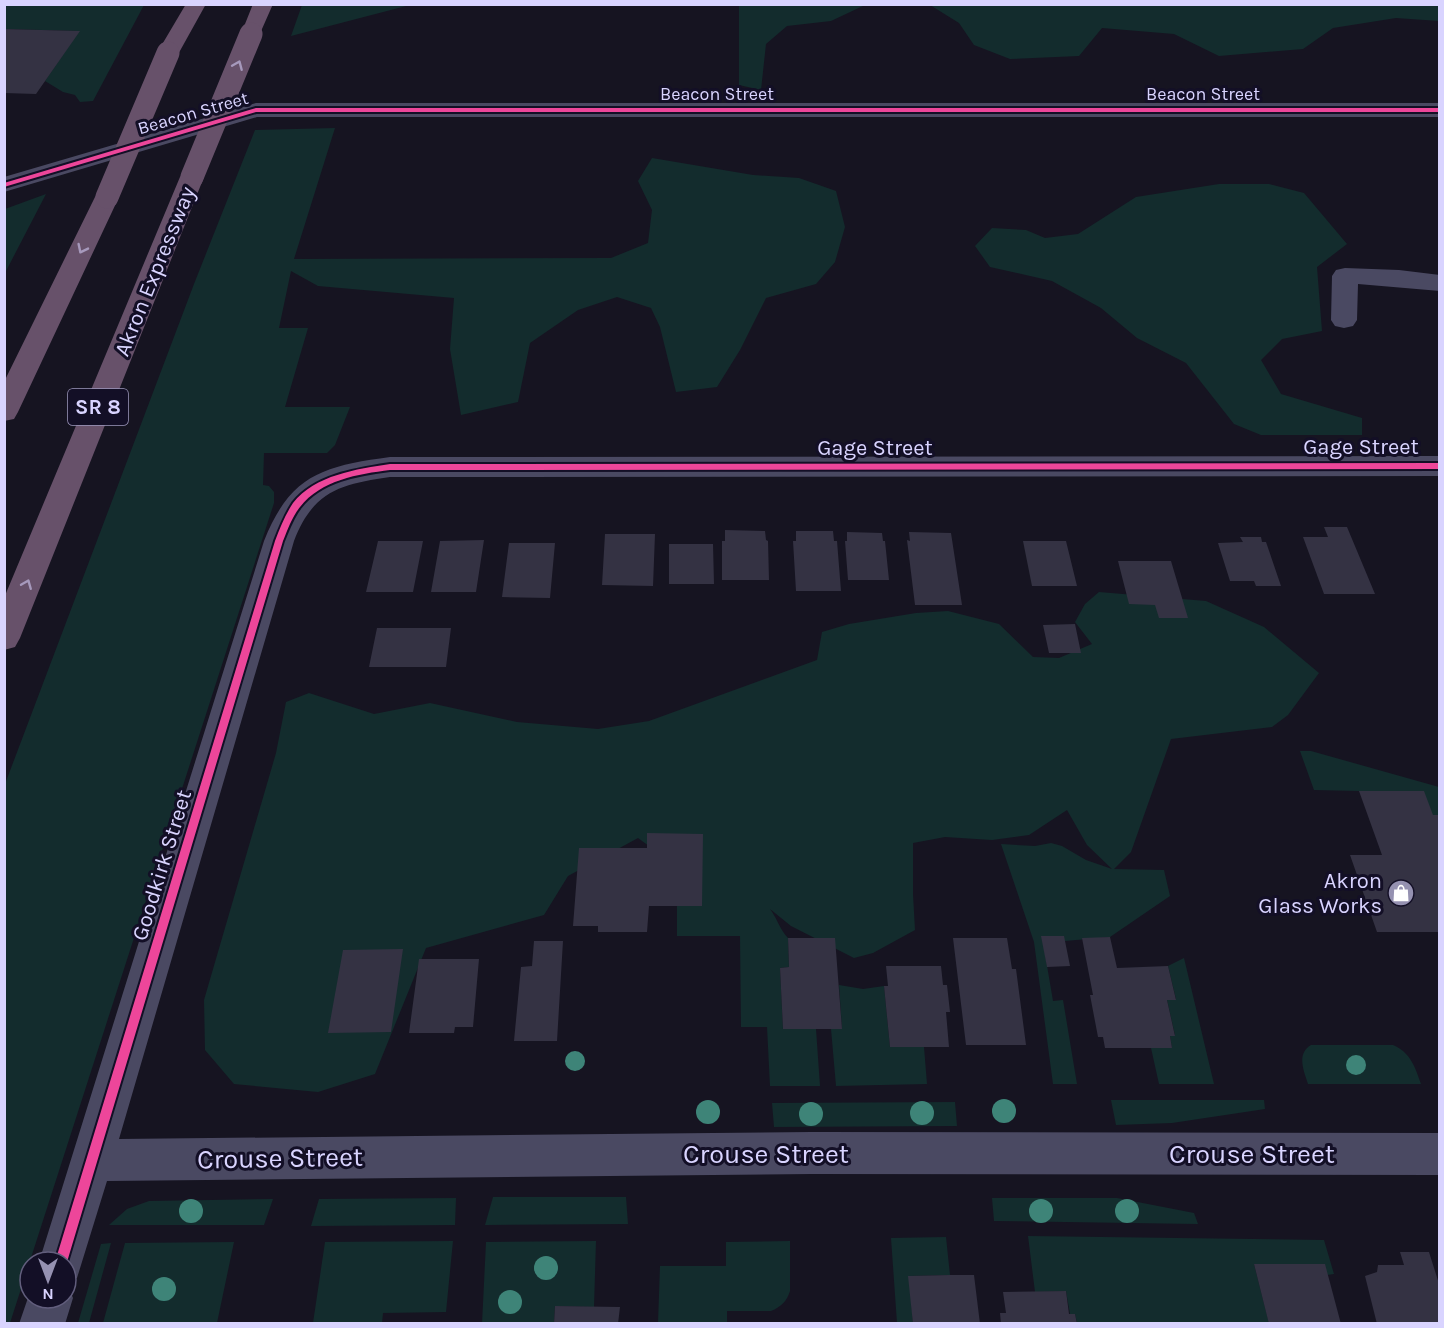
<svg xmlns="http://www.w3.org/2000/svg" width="1444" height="1328" font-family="Karla,sans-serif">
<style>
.green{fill:#132c2d}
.building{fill:#343243}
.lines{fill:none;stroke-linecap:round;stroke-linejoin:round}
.minor{fill:#4a4962;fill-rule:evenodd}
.highway{fill:#67516a;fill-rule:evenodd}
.highway-bridge{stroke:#67516a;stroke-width:23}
.cycleway-casing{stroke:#130f26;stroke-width:4}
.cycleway{fill:#ed469a;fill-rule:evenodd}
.tree{fill:#3e8478}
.oneway{stroke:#a699bc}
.labels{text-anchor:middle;stroke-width:6;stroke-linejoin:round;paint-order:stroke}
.far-street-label{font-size:18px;fill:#d9d4ff;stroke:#130f26}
.shield{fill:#130f26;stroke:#9e99be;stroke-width:1.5}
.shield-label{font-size:21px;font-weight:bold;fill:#d9d4ff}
.street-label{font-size:22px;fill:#d9d4ff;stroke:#130f26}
.poi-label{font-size:22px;fill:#d9d4ff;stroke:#130f26;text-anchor:end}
.near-street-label{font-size:27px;fill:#d9d4ff;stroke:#130f26}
</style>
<rect width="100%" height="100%" fill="#161421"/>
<path class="green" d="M1439 4V21L1396 18 1333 28 1303 49 1219 56 1174 34 1102 28 1079 56 1010 59 974 45 959 23 930 5Z
M5 5H144L93 101 80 102 75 95 63 92 45 81 79 31 5 29Z
M302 5 410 4V5L291 36Z
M739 5V4L865 5 831 21 787 26 766 44 761 90 739 85Z
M335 128 294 259 611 258 648 243 652 210 638 181 652 158 753 175 799 178 836 191 845 227 835 262 816 284 766 298 740 350 717 387 676 392 660 327 651 308 617 297 578 310 530 343 518 402 461 415 450 349 454 298 318 286 291 271 279 328H308L285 407H350L335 445 327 453H264L263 485 269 486 274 492V503L10 1323H5V784L194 284 255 130Z
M1219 184H1269L1304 193 1347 244 1317 267 1322 331 1282 339 1261 360 1281 394 1362 418V435H1261L1234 424 1186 363 1137 338 1101 308 1052 281 990 267 975 246 992 228 1026 230 1045 238 1078 234 1136 197Z
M46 194 5 273V209Z
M1099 592 1206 601 1264 627 1319 673 1288 715 1272 727 1171 739 1131 852 1114 869 1164 870 1170 896 1110 937 1065 941 1042 936 1053 1001 1063 1000 1077 1084H1053L1034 942 1001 844 1035 846 1051 843 1062 846 1086 860 1112 869 1087 845 1067 810 1029 835 992 840 945 837 913 843V894L915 930 873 953 854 958 791 926 770 909C777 918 780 930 788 938L789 967 780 968 783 1029H816L820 1086H770L767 1027H741L740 936H677V906H702V885L638 838 568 876 544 915 426 948 375 1074 318 1092 234 1084 205 1050 204 1000 276 753 286 702 309 693 374 714 430 703 517 722 598 729 649 721 817 660 822 632 849 624 916 613 948 611 999 624 1033 657 1059 658 1092 644 1075 622 1085 604Z
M1300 751H1311L1439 787V815H1433L1359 791 1314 790Z
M1184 958 1214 1084H1159L1151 1048H1172L1170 1036 1175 1035 1167 1000 1176 999 1168 966Z
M839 985 863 989 884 986 890 1047H924L927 1084 836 1086 831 1029H842Z
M1311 1045H1393C1411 1053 1415 1067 1421 1084H1308C1304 1071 1296 1054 1311 1045Z
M1111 1100H1264L1265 1109 1172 1123 1116 1125Z
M955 1102 957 1126 774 1127 772 1103Z
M493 1197H626L628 1224 485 1225Z
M456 1198 455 1225 311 1226 319 1199Z
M992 1198H1117L1194 1213 1198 1224 994 1221Z
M273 1199 264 1225H109L127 1209 149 1201Z
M1028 1236 1324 1240 1334 1274 1327 1275 1324 1264H1254L1269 1323H1077L1075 1314H1070L1066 1291 1035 1292Z
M946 1237 950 1275 909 1276 913 1323H897L891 1238Z
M453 1241 446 1312 383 1313 382 1323H313L325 1242Z
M596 1241 594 1307 555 1306 554 1323 482 1324 486 1242Z
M790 1241V1291C787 1301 781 1307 771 1311H727V1323H658L660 1266H726V1242Z
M234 1242 217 1323H103L125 1243Z
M111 1243 89 1323H78L101 1244Z"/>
<path class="building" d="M4 29 80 31 36 94 4 93Z
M1324 527H1347L1375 594H1324L1303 537H1328Z
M725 530 765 531 766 540 768 541 769 580H722V541H725Z
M796 531H833L834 541H837L841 591H796L793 541H796Z
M847 532 882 533 883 541H885L889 580H848L845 541H847Z
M909 532 951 533 962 605H915L907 540 910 541Z
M605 534H655L653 586 602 585Z
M1240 537H1261L1262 542H1266L1281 586H1256L1254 581H1230L1218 543 1243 542Z
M484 540 476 592H431L440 541Z
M378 541H423L413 592H366Z
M1023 541H1066L1077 586H1032Z
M509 543H555L550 598 502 597Z
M669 544H713L714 584H669Z
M1118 561H1171L1188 618H1159L1155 605 1129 604Z
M1075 624 1081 653H1049L1043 625Z
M377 628H451L446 667H369Z
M1359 791H1424L1433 815H1440V932H1377L1350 855H1382Z
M647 833 703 834 702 906H649L647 932H598V926H573L579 848H647Z
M1041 936H1064L1070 966 1047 967Z
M1110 937 1117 968 1168 966 1176 1000H1167L1175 1036H1170L1172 1048H1105L1103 1037H1098L1090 995H1093L1082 938Z
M788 938H835L842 1029H783L780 968 789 967Z
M953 938H1007L1012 969H1016L1026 1045H966Z
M534 941H563L557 1041H514L521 967 532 966Z
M403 949 391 1032 328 1033 343 950Z
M419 959H479L473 1027H455L454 1033H409Z
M886 966H941L943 985H947L950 1012H946L949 1047H890L884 986H888Z
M1400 1252H1429L1440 1287V1324H1377L1365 1276 1377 1272 1378 1265H1404Z
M1254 1264H1325L1341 1324H1269Z
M950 1275H974L980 1324H913L908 1276Z
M1066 1291 1069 1314H1075L1077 1324H1001L1000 1313H1006L1003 1292Z
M555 1306 620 1307 618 1324H554Z"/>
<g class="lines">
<path class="minor" d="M256 103H1440V117H257L4 192V177Z
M1345 268 1399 270 1440 275V291L1358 284 1357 320 1353 326 1344 328 1335 326 1331 320 1332 276 1336 270Z
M1440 456V476L390 477C341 484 313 491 294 541L119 1139 812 1132 1440 1133V1175L812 1174 107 1181 77 1278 66 1282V1262H39L264 541C290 475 323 466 390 457Z
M66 1282 73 1298 65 1324H19L30 1292V1298H66Z"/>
<path class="highway" d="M186 4H206L176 58 168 59 160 58 157 53Z
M253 4H273L258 38 251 40 244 38 241 34Z
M192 170 200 172 204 177 20 638 15 647 4 650V598L180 177 184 172Z
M107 190 116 192 119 197 18 412 14 419 4 421V382L95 197 98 192Z"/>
<path class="highway-bridge" d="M192 177 251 34
M107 197 168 53"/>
<defs>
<path id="cycleway" d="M256 108H1440V112H256L4 187V183Z
M1440 463V469L390 470C358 474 321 480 300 507 292 517 288 529 283 541L67 1262 66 1265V1262H55L275 541C280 528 285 515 293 503 315 475 357 469 390 464Z"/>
</defs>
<use href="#cycleway" class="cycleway-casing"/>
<use href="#cycleway" class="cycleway"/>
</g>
<g class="tree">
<circle cx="575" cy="1061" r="10"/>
<circle cx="1356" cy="1065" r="10"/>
<circle cx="1004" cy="1111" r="12"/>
<circle cx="708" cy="1112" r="12"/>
<circle cx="922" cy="1113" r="12"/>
<circle cx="811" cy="1114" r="12"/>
<circle cx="191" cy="1211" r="12"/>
<circle cx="1041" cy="1211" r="12"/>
<circle cx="1127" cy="1211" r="12"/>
<circle cx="546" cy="1268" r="12"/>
<circle cx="164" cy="1289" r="12"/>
<circle cx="510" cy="1302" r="12"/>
</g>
<defs><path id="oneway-chevron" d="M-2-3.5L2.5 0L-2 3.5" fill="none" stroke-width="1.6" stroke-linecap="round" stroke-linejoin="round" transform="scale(1.5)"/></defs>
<g class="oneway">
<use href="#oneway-chevron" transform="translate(238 65) rotate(-67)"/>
<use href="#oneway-chevron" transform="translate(82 249) rotate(116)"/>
<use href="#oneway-chevron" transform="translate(27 584) rotate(-68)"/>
</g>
<defs>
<symbol id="shop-disc" viewBox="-11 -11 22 22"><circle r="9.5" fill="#9591b1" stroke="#130f26"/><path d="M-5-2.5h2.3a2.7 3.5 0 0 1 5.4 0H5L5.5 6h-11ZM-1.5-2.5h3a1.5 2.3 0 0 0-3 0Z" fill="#fff"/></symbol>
</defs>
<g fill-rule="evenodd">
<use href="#shop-disc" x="1386" y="878" width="30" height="30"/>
</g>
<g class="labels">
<g class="far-street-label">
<text x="717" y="100">Beacon Street</text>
<text x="1203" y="100">Beacon Street</text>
<text transform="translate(193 113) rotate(-16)" y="6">Beacon Street</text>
</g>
<rect class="shield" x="68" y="389" width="60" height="36" rx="4.5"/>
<g class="shield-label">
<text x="98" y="414">SR 8</text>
</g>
<g class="street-label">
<text transform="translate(154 271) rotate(-68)" y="8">Akron Expressway</text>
<text x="1361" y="454">Gage Street</text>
<text x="875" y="455">Gage Street</text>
<text transform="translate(161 865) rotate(-73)" y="8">Goodkirk Street</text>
</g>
<g class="poi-label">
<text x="1382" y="888">Akron<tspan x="1382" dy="25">Glass Works</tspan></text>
</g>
<g class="near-street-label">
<text x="766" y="1163">Crouse Street</text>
<text x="1252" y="1163">Crouse Street</text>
<text transform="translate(280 1158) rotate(-1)" y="9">Crouse Street</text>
</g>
</g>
<rect width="1444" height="1328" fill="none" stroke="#d9d4ff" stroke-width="12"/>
<g transform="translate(48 1280) rotate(180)"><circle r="28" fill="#130f26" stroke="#625e7d" stroke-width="1.5"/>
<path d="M0-4.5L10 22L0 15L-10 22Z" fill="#9591b1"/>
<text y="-9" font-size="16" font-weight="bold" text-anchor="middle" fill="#d9d4ff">N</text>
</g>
</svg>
